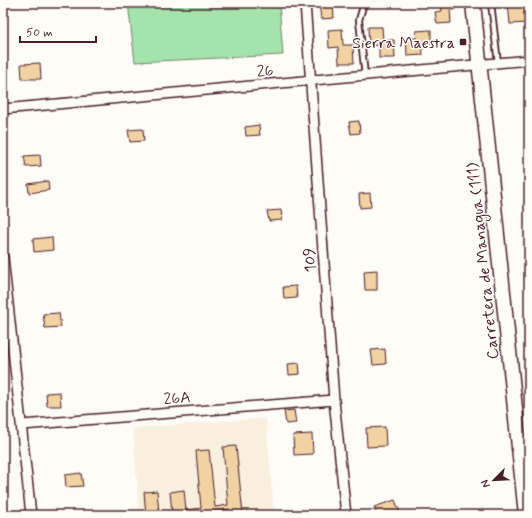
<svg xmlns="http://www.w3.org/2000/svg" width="532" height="518" font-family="Mynerve,sans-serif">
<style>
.built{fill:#f9efde}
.green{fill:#a4e4ac;stroke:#77826c}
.building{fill:#f1d2a3;stroke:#4a1f2b}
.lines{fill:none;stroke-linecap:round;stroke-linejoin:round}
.service-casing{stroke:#4a1f2b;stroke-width:8}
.minor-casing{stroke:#4a1f2b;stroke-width:12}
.primary-casing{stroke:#4a1f2b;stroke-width:17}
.service{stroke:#fdfcf7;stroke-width:4.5}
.minor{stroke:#fdfcf7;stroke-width:9}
.primary{stroke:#fdfcf7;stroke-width:14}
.poi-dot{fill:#4a1f2b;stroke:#fdfcf7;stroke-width:1.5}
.labels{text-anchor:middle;stroke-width:3;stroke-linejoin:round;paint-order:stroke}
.poi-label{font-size:16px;fill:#4a1f2b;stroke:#fdfcf7;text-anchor:end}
.street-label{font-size:16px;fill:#4a1f2b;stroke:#fdfcf7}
</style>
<rect width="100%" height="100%" fill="#fdfcf7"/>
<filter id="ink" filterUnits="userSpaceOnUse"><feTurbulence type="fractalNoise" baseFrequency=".025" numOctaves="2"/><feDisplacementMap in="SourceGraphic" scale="8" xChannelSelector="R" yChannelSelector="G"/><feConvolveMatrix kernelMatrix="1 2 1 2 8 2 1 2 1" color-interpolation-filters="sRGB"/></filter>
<g filter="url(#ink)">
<path class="built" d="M266 418 274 515H139L133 428Z"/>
<path class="green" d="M128 3H279L283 55 135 62Z"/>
<path class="building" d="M319 3H333L334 18 321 19Z
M441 3H454L455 10H450L451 23 437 24 435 12 442 11Z
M508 3H525L527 23 510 24Z
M368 27H382L383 40H394L395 58H379V45L369 46Z
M342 29 343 45H353L354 63H339L338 47 329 48 328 30Z
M431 30V44H422L423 55 407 56 406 38H417L416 31Z
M40 63 41 79H22L21 64Z
M359 121 360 133 351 134 349 122Z
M259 125 260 135 246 136 245 127Z
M143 129 144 141 130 142 128 130Z
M40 155 41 166 26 167 24 156Z
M48 181 49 190 29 193 28 184Z
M370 193 371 207 360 208 359 194Z
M281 210 282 220 269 221 267 211Z
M52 237 53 250 34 252 33 239Z
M377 270V290H365L364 271Z
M296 286 297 298 284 299 283 287Z
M59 313 61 327 45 328 43 314Z
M385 349 386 364 373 365 371 350Z
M299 363 300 374 289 375 288 364Z
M60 392 61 406H47L46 393Z
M294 410 296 423 286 424 284 411Z
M385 427 386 446 367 447 366 428Z
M312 434 313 454 294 455 293 435Z
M236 446 243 515H229V509L187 515H146L144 492 157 491 159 513 172 512 170 492 184 490 186 510 201 508 196 451 209 450 215 507 228 505 223 447Z
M81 473 83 486 66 487 65 475Z
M395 500 401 515H377L374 507Z"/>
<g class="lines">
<defs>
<path id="service" d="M364 3 359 20 365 76
M491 3 498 63"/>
<path id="minor" d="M305 3 334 400 346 515
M3 109 529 60
M3 258 31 515
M22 425 334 400"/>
<path id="primary" d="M473 3 526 515"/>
</defs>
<use href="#service" class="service-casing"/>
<use href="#minor" class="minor-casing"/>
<use href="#primary" class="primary-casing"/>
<use href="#service" class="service"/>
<use href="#minor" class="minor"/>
<use href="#primary" class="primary"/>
</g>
</g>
<rect class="poi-dot" x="459" y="38" width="8" height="8" rx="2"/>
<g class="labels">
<g class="poi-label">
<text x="455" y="48">Sierra Maestra</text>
</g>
<g class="street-label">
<text transform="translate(265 70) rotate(-5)" y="6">26</text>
<text transform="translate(309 260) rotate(-94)" y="6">109</text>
<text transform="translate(482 261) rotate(-96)" y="6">Carretera de Managua (111)</text>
<text transform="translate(177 397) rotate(-5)" y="6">26A</text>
</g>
</g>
<rect width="532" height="518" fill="none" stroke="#fdfcf7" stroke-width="16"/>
<rect x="8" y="8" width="516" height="502" fill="none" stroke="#4a1f2b" stroke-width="1.5" filter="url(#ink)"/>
<g transform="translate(494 480) rotate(246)" stroke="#fdfcf7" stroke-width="3" paint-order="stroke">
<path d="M0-3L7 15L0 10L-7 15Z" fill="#4a1f2b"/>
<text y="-6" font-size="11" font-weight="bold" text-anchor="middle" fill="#4a1f2b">N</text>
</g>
<path d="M20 36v6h76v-6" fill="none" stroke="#4a1f2b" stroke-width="2"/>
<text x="26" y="36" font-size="12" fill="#4a1f2b" stroke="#fdfcf7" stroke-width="3" paint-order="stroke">50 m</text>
</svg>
